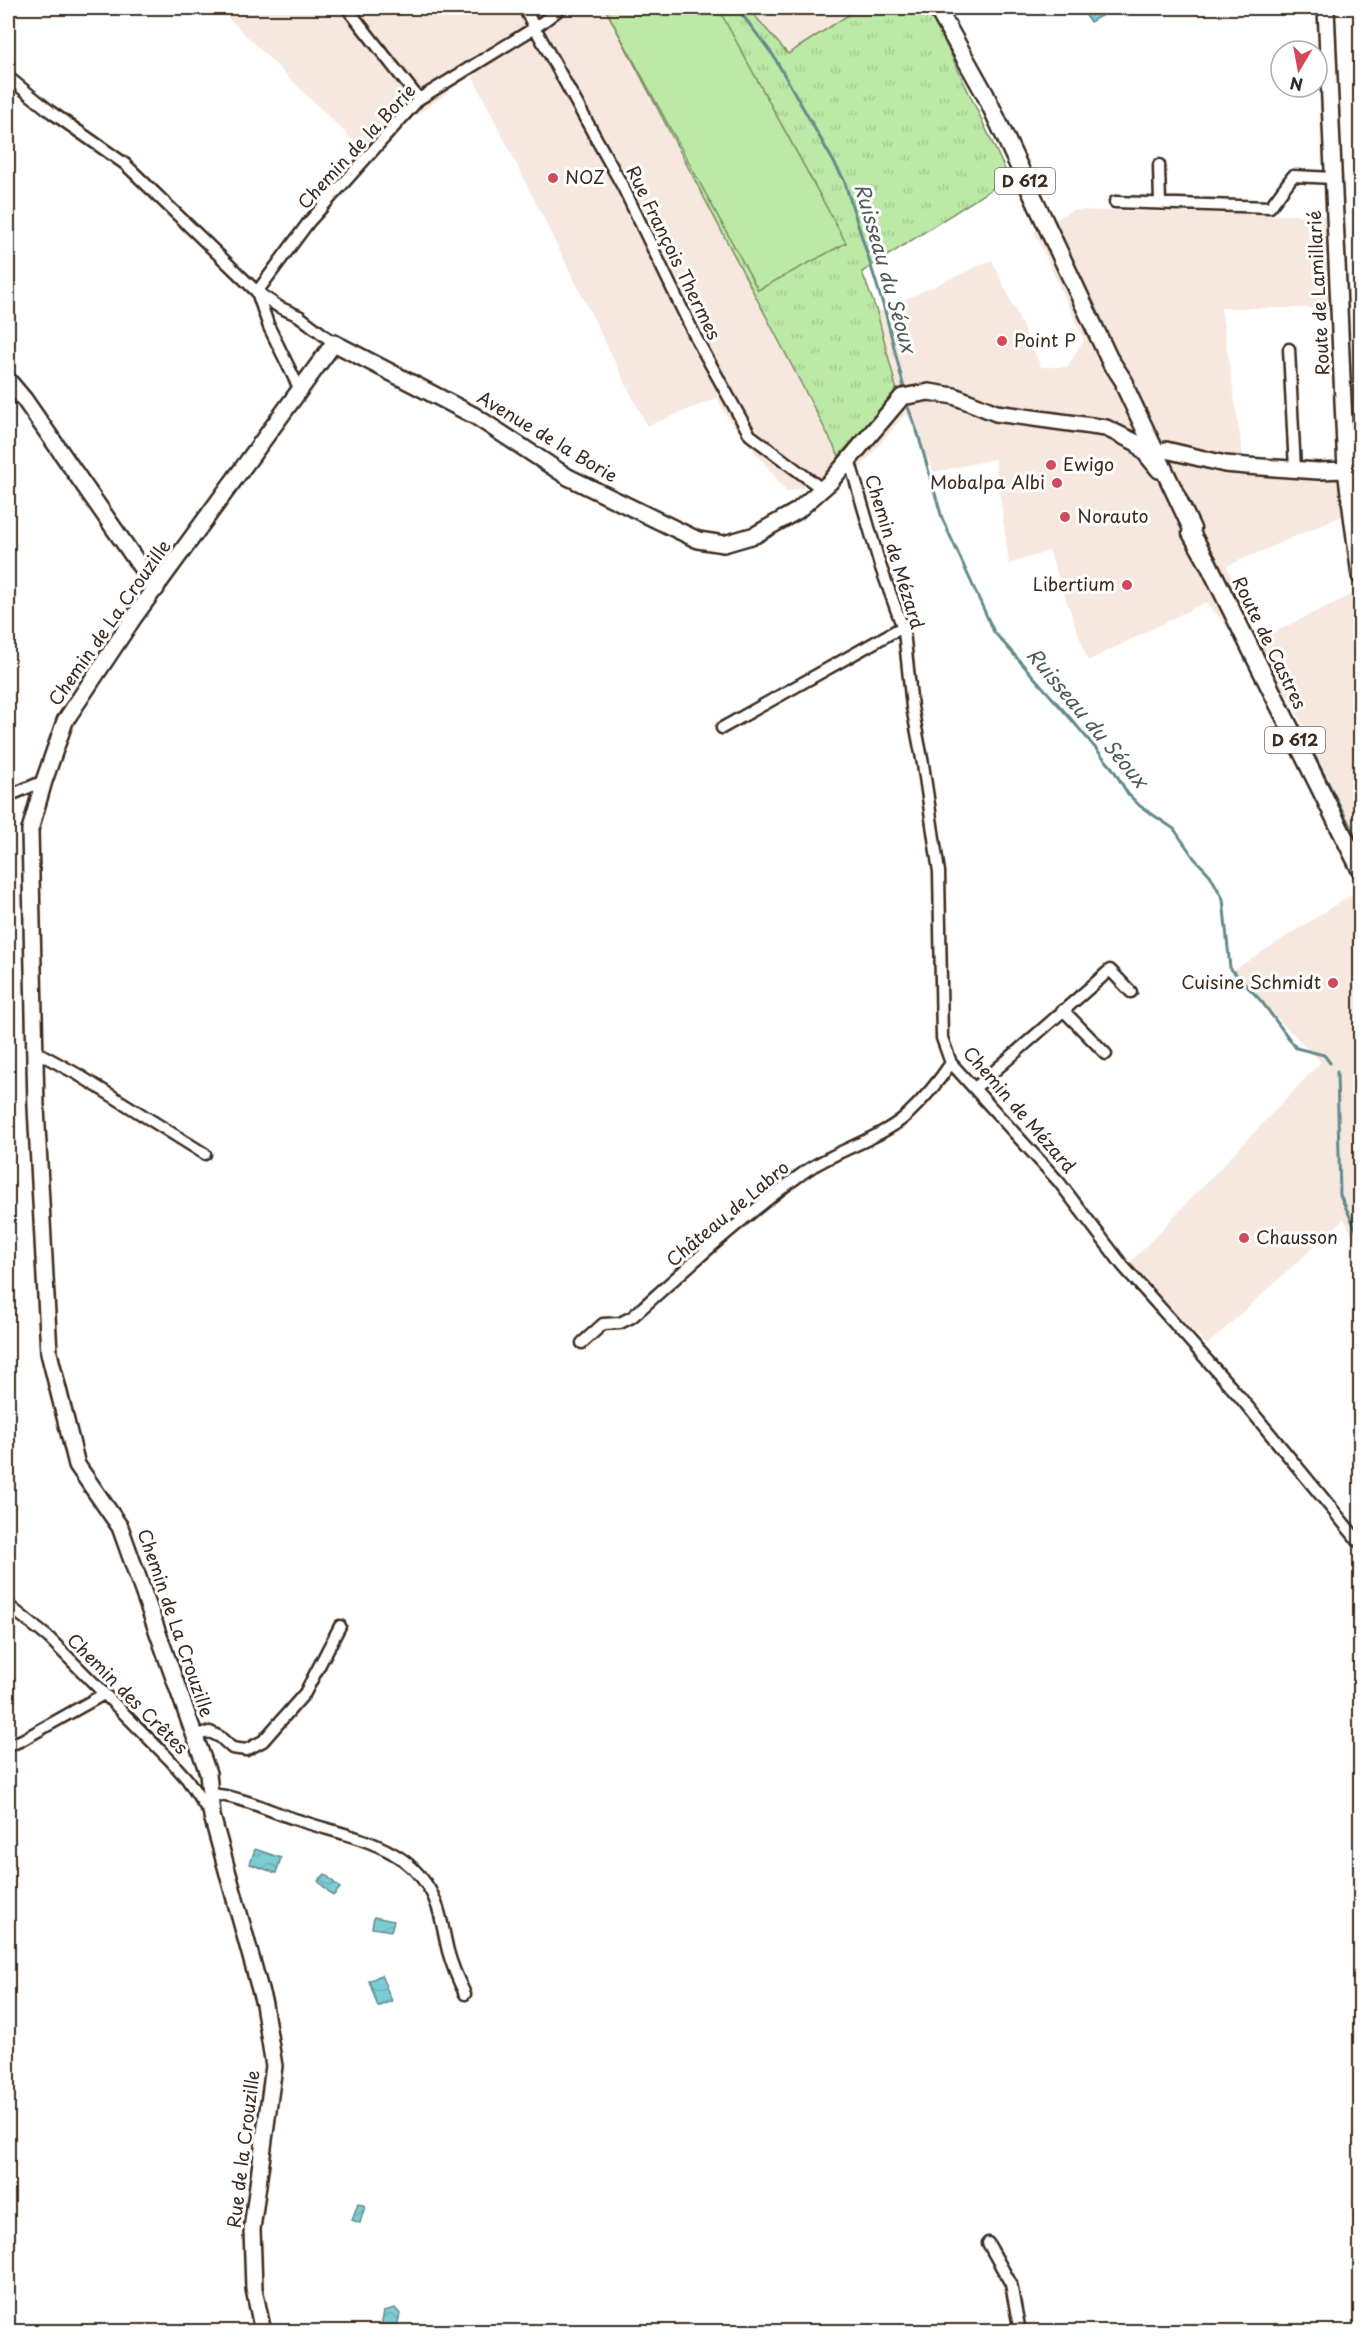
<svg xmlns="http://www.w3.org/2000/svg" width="1368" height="2339" font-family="'Playpen Sans',sans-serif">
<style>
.built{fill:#f6e8de}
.grass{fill:url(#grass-tufts);stroke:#7c8a62;stroke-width:1.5}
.pitch{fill:#bce9a6;stroke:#7c8a62;stroke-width:1.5}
.water{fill:url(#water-waves);stroke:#628b8b;stroke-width:1.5}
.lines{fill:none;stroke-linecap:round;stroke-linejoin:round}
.stream{stroke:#628b8b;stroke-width:3}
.street-casing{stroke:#3b2a1e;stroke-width:15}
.secondary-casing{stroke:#3b2a1e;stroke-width:20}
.primary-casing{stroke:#3b2a1e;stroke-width:21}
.street{stroke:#fff;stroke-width:10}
.secondary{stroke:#fff;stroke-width:15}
.primary{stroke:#fff;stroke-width:16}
.poi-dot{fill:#d1495b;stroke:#fff;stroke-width:2}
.labels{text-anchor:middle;stroke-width:6;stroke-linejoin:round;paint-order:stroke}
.shield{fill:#fff;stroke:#766a62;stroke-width:1.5}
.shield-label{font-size:16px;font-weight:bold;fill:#3b2a1e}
.street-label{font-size:18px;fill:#3b2a1e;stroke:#fff}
.poi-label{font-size:18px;fill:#3b2a1e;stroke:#fff;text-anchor:start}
.water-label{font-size:20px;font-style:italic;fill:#4e5b55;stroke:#fff}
</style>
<defs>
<pattern id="grass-tufts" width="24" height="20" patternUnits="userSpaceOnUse" patternTransform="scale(1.5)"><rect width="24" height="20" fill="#bce9a6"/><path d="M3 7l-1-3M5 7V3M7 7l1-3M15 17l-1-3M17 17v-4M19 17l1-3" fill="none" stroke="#a2c88e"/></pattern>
<pattern id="water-waves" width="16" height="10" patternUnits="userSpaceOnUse" patternTransform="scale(1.5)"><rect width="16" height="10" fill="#7cccd4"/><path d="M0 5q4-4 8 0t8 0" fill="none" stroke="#6cafb6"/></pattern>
</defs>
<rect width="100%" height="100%" fill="#fff"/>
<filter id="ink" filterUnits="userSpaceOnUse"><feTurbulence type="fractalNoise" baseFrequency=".0167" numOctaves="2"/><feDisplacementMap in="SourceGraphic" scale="12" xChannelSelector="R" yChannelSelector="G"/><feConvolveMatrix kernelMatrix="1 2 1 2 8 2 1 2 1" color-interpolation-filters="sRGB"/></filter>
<g filter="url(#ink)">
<path class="built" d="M218 8H605L897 391 877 312 992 260 1041 367H1067L1084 340 1034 232 1072 210 1329 216 1332 308H1221L1243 456 1338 482 1342 516 1227 566 1257 640 1353 594 1360 621V845L1291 700 1206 602 1088 661 1049 551 1009 564 995 459 934 472 906 413 857 472 787 492 727 417 717 398 647 426 472 75 365 152Z
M748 8H857L788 54Z
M1360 889V1250L1344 1219 1207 1345 1128 1265 1321 1062 1231 972Z"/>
<path class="grass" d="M605 8H748L788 54 859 8H929L1009 178 862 272 877 312 897 391 839 456Z"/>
<path class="pitch" d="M605 8H718L846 243 758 290Z"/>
<path class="water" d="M1097 8H1102L1106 13 1090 22 1085 14Z
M255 1849 281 1858 276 1873 250 1864Z
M325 1874 340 1888 333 1896 318 1881Z
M374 1917 394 1921 391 1931 372 1928Z
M381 1975 392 2001 378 2007 369 1981Z
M358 2203 365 2206 360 2223 352 2220Z
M395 2308 400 2314 396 2331H380L384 2311Z"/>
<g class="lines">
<path class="stream" d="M737 8 773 55 844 180 885 311 904 388
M908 407 918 434 942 518 994 632 1071 719 1113 769 1128 794 1140 806 1174 829 1194 858 1210 875 1223 899 1230 968 1262 1002 1296 1048 1324 1055 1330 1063
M1299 725 1360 846
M1337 1072 1340 1195 1360 1238"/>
<defs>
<path id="street" d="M347 8 419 99
M524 8 623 187 697 340 750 435 822 489
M8 77 51 112 125 164 257 292 279 307 299 316 334 343
M1159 165 1160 203
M1115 202 1270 207 1293 176 1333 178
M257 292 308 223 419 99 536 27 561 8
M257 292 269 327 300 390
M1289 349 1295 470
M849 459 880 565 904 631 912 707 923 764 939 872 942 1038 951 1063 1059 1182 1123 1266 1239 1396 1360 1543
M722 728 902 627
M8 796 44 781
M1063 1010 1106 1054
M35 1051 77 1074 205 1154
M975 1088 1110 970 1131 992
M582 1343 603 1324 620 1323 632 1317C688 1267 743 1216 803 1173 835 1150 877 1141 907 1115 923 1100 939 1081 951 1063
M8 1605 49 1638 170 1760 187 1779 211 1815
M193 1733 195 1735 210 1732 220 1737 232 1748 246 1750 263 1741 305 1693 340 1626
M8 1746 22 1740 104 1694
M210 1794C242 1796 271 1812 301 1821 331 1831 364 1837 392 1853 407 1861 421 1875 430 1890 441 1909 443 1931 448 1951 452 1966 458 1980 465 1994
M988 2243 1011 2284 1020 2332"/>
<path id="secondary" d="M1326 8 1346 470 1360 576
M8 380 24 399 156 589
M1166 450 1225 464 1247 466 1318 471 1346 470
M263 2332 254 2289 252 2229 274 2066 264 2004 212 1816 208 1773 120 1527 77 1465 49 1353 36 1107 30 830 44 781 65 721 134 617 334 343 475 416 568 477 698 540 724 544 755 535 797 511 830 482 902 397 929 392 954 396 996 413 1106 428 1137 443 1159 470"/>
<path id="primary" d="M937 8 985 94 1112 365
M1108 357 1125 383V387L1192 529 1191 533 1208 563 1360 869"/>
</defs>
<use href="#street" class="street-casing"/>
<use href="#secondary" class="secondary-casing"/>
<use href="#primary" class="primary-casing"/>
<use href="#street" class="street"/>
<use href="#secondary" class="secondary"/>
<use href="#primary" class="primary"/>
</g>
</g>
<g class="poi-dot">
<circle cx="553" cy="178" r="6"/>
<circle cx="1002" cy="341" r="6"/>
<circle cx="1051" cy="465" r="6"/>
<circle cx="1057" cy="483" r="6"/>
<circle cx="1065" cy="517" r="6"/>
<circle cx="1127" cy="585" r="6"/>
<circle cx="1333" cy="983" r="6"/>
<circle cx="1244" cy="1238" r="6"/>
</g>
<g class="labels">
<g class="shield">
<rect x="995" y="168" width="60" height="26" rx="4.5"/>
<rect x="1265" y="727" width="60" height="26" rx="4.5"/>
</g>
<g class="shield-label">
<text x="1025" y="187">D 612</text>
<text x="1295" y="746">D 612</text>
</g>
<g class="street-label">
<text transform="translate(357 147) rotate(-47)" y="6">Chemin de la Borie</text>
<text transform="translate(673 253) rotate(64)" y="6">Rue François Thermes</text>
<text transform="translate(1319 293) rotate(-93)" y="6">Route de Lamillarié</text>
<text transform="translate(547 437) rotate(31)" y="6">Avenue de la Borie</text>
<text transform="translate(894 552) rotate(73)" y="6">Chemin de Mézard</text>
<text transform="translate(110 623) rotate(-55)" y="6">Chemin de La Crouzille</text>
<text transform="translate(1269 643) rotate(64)" y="6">Route de Castres</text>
<text transform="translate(1019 1110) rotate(49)" y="6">Chemin de Mézard</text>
<text transform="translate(728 1214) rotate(-40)" y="6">Château de Labro</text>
<text transform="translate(175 1623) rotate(71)" y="6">Chemin de La Crouzille</text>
<text transform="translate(127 1694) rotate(45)" y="6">Chemin des Crêtes</text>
<text transform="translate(244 2149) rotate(-83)" y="6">Rue de la Crouzille</text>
</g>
<g class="poi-label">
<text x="565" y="184">NOZ</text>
<text x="1014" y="347">Point P</text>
<text x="1063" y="471">Ewigo</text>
<text x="1045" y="489" text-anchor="end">Mobalpa Albi</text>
<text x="1077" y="523">Norauto</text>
<text x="1115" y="591" text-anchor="end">Libertium</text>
<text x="1321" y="989" text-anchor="end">Cuisine Schmidt</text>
<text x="1256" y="1244">Chausson</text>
</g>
<g class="water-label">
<text transform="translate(885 268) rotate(74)" y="7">Ruisseau du Séoux</text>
<text transform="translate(1087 718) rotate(50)" y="7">Ruisseau du Séoux</text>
</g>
</g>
<rect width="1368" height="2339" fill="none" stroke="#fff" stroke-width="30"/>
<rect x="15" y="15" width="1338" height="2309" fill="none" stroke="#3b2a1e" stroke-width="2" filter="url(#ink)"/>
<g transform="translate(1299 69) rotate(190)"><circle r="28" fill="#ffffff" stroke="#b1aaa5" stroke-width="1.5"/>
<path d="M0-4.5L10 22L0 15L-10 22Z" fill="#d1495b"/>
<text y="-9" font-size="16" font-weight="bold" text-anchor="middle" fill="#3b2a1e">N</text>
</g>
</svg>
